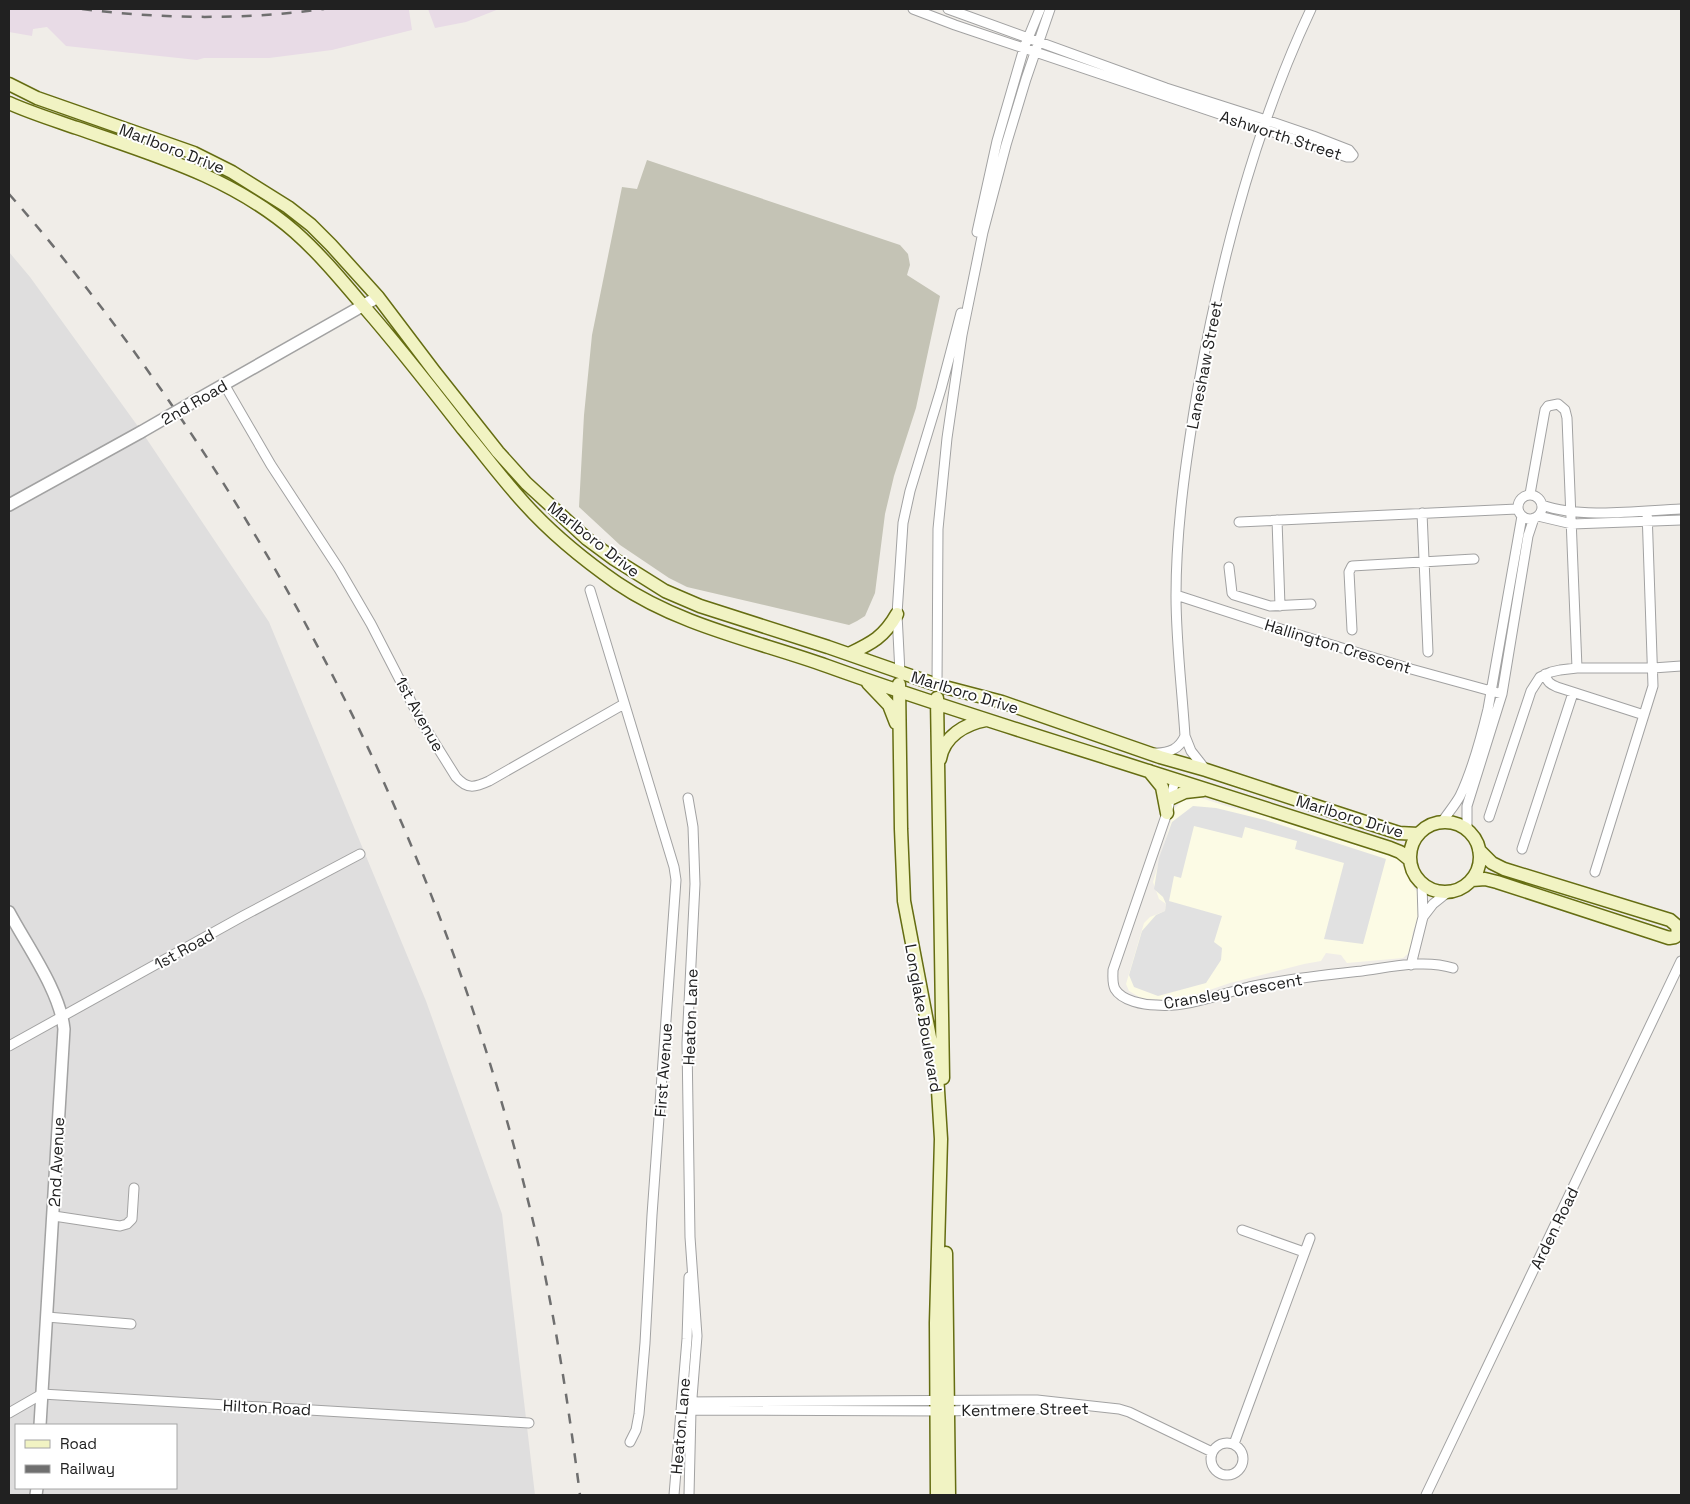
<svg xmlns="http://www.w3.org/2000/svg" width="1690" height="1504" font-family="'Space Grotesk',sans-serif">
<style>
.residential{fill:#dfdede;fill-rule:evenodd}
.industrial{fill:#e8dbe6}
.education{fill:#fcfbe5}
.construction{fill:#c4c3b5}
.parking{fill:#e1e1e1}
.lines{fill:none;stroke-linecap:round;stroke-linejoin:round}
.minor-casing{stroke:#a2a2a2;stroke-width:11}
.tertiary-casing{stroke:#a2a2a2;stroke-width:14}
.secondary-casing{stroke:#656d12;stroke-width:15}
.minor{stroke:#fff;stroke-width:9}
.tertiary{stroke:#fff;stroke-width:11}
.secondary{stroke:#f1f3c3;stroke-width:12}
.rail{stroke:#6f6f6f;stroke-width:2.5;stroke-dasharray:10 10;stroke-linecap:butt}
.tertiary-bridge-casing{stroke:#a2a2a2;stroke-width:14;stroke-linecap:butt}
.tertiary-bridge{stroke:#fff;stroke-width:11}
.labels{text-anchor:middle;stroke-width:4;stroke-linejoin:round;paint-order:stroke}
.street-label{font-size:16px;fill:#212121;stroke:#fff}
</style>
<rect width="100%" height="100%" fill="#f0ede8"/>
<path class="residential" d="M9 252 30 277 142 432 269 622 426 1001 502 1214 535 1495H9ZM16 1425H176V1488H16Z"/>
<path class="industrial" d="M9 9H418L409 10 412 30 332 50 269 58H204L197 60 66 46 47 27 33 29 32 36 9 32Z
M428 9H499L466 22 435 28Z"/>
<path class="education" d="M1198 797 1226 806 1292 823 1399 859 1414 888 1419 894 1422 908 1413 931 1410 952 1403 958 1347 963 1341 955 1326 953 1321 961 1304 964 1230 983 1195 995 1164 1000 1141 998 1129 991 1126 984 1144 923 1150 917 1165 911 1166 904 1159 899 1153 882 1175 808 1182 801Z"/>
<path class="construction" d="M647 160 900 245 908 254 910 265 907 275 940 296 916 408 894 476 885 514 875 593 865 616 857 621 849 625 687 587 669 578 620 545 579 507 584 415 592 335 622 187 637 189Z"/>
<path class="parking" d="M1193 806 1216 808 1265 820 1386 859 1363 944 1324 939 1344 863 1295 849 1297 841 1245 827 1242 838 1194 826 1181 878 1174 876 1169 901 1222 916 1214 942 1222 948 1221 960 1206 983 1158 996 1134 987 1129 975 1142 931 1156 915 1165 911 1166 904 1163 897 1154 889 1159 858 1172 822Z"/>
<g class="lines">
<defs>
<path id="minor" d="M913 9 955 25 1347 157H1351L1353 155 1349 150 1313 136 1266 120 1166 88 948 9
M977 232 997 141 1024 48 1040 9
M224 384 271 465 339 569 371 624 421 721 456 777C467 789 474 788 489 781L624 704
M1530 494 1545 410 1548 406 1558 404 1565 410 1567 418 1577 668
M1518 507a12 12 0 1 1 24 0a12 12 0 1 1-24 0Z
M1542 505C1581 519 1639 511 1681 509
M1422 513 1428 652
M1538 516 1572 524 1681 520
M1277 520 1280 606
M1239 522 1517 509
M1229 567 1232 593 1234 595 1270 606 1311 604
M590 590 674 867 676 880 652 1215 645 1343 639 1414 636 1430 630 1442
M1176 595 1296 634 1411 669 1502 694
M1352 630 1349 572 1352 566 1474 559
M900 673 897 614 903 523 910 491 941 389 961 313
M1545 674C1547 682 1550 684 1557 687L1644 715
M937 685 938 529 947 438 962 335 983 232 1006 145 1026 79 1050 9
M1155 753C1170 753 1179 749 1185 736
M1206 770 1191 751 1185 736C1182 689 1176 642 1176 596 1176 528 1186 459 1197 393 1220 262 1254 130 1311 9
M1175 780 1167 813 1113 970C1113 977 1112 983 1115 989 1122 1001 1144 1005 1156 1005 1187 1008 1220 994 1249 987 1286 979 1325 975 1362 971 1391 967 1425 959 1453 968
M688 798 693 827 695 884 687 1043 690 1237 697 1336 691 1410 689 1495
M1489 817 1531 691 1540 677 1551 672 1560 670 1577 668H1653L1681 666
M1442 822C1448 813 1455 805 1460 796 1473 769 1481 738 1488 709L1522 516
M1467 830V806L1502 694 1528 536 1534 518
M1522 849 1573 693
M1595 872 1653 686 1647 511
M1423 917 1433 904 1448 892
M1411 965 1423 917 1422 884
M9 1046 243 916 360 854
M54 1216 120 1226 127 1224 132 1219 134 1188
M1242 1230 1304 1252
M47 1317 131 1324
M683 1402 1037 1400 1119 1409 1129 1412 1212 1452
M682 1410 947 1411 1072 1408
M9 1413 42 1394 529 1423
M1211 1459a16 16 0 1 1 32 0a16 16 0 1 1-32 0Z
M1234 1444 1310 1238
M674 1495 687 1339 689 1277
M1426 1495 1681 961"/>
<path id="tertiary" d="M200 398 378 297
M9 505 141 432
M9 912C27 946 60 991 64 1029L40 1425
M36 1495 37 1488"/>
<path id="secondary" d="M9 84 37 98 194 153 232 172 288 207 311 225 331 245 378 297 434 371 498 452 526 483 587 539 614 559 665 591 700 606 828 647 937 685 1002 702 1160 757 1206 770 1368 823 1399 833 1418 834
M9 103C31 113 54 120 77 128 154 155 232 177 295 232 321 255 343 282 366 309 400 348 431 388 463 429 484 454 503 480 525 504 552 534 584 560 617 583 680 626 757 641 827 666 924 701 1022 731 1120 762 1210 790 1300 819 1390 848L1400 852 1410 860
M849 654C872 643 884 637 897 614
M868 683 889 705 896 723
M899 684 901 829 904 901 937 1074 941 1139 936 1323 937 1495
M937 698 943 1078
M940 759C944 736 965 724 986 720
M1149 771 1162 787 1167 813
M1172 798 1185 792 1203 790
M1410 857a35 35 0 1 1 70 0a35 35 0 1 1-70 0Z
M1472 880 1485 879 1497 882 1669 938 1675 937 1678 934 1677 926 1670 920 1504 869 1492 863 1479 850
M946 1253 949 1495"/>
</defs>
<use href="#minor" class="minor-casing"/>
<use href="#tertiary" class="tertiary-casing"/>
<use href="#secondary" class="secondary-casing"/>
<use href="#minor" class="minor"/>
<use href="#tertiary" class="tertiary"/>
<use href="#secondary" class="secondary"/>
<path class="rail" d="M82 9C163 19 243 20 324 9
M9 194C63 255 113 321 160 388 335 638 461 920 532 1217 554 1308 568 1402 580 1495"/>
<defs>
<path id="tertiary-bridge" d="M141 432 200 398"/>
</defs>
<use href="#tertiary-bridge" class="tertiary-bridge-casing"/>
<use href="#tertiary-bridge" class="tertiary-bridge"/>
</g>
<g class="labels">
<g class="street-label">
<text transform="translate(1281 135) rotate(18)" y="6">Ashworth Street</text>
<text transform="translate(172 148) rotate(21)" y="6">Marlboro Drive</text>
<text transform="translate(1204 365) rotate(-79)" y="6">Laneshaw Street</text>
<text transform="translate(194 402) rotate(-30)" y="6">2nd Road</text>
<text transform="translate(594 539) rotate(38)" y="6">Marlboro Drive</text>
<text transform="translate(1338 646) rotate(17)" y="6">Hallington Crescent</text>
<text transform="translate(965 692) rotate(17)" y="6">Marlboro Drive</text>
<text transform="translate(420 714) rotate(61)" y="6">1st Avenue</text>
<text transform="translate(1350 816) rotate(17)" y="6">Marlboro Drive</text>
<text transform="translate(184 949) rotate(-29)" y="6">1st Road</text>
<text transform="translate(1233 991) rotate(-10)" y="6">Cransley Crescent</text>
<text transform="translate(690 1017) rotate(-88)" y="6">Heaton Lane</text>
<text transform="translate(924 1018) rotate(80)" y="6">Longlake Boulevard</text>
<text transform="translate(663 1070) rotate(-86)" y="6">First Avenue</text>
<text transform="translate(56 1162) rotate(-87)" y="6">2nd Avenue</text>
<text transform="translate(1554 1228) rotate(-64)" y="6">Arden Road</text>
<text transform="translate(267 1407) rotate(3)" y="6">Hilton Road</text>
<text transform="translate(1025 1409) rotate(-1)" y="6">Kentmere Street</text>
<text transform="translate(680 1426) rotate(-85)" y="6">Heaton Lane</text>
</g>
</g>
<rect width="1690" height="1504" fill="none" stroke="#212121" stroke-width="20"/>
<rect x="15" y="1424" width="162" height="65" fill="#ffffff" stroke="#a6a6a6"/>
<rect x="25" y="1440" width="25" height="8" fill="#f1f3c3" stroke="#a6a6a6"/>
<text x="60" y="1449" font-size="15" fill="#212121">Road</text>
<rect x="25" y="1465" width="25" height="8" fill="#6f6f6f" stroke="#a6a6a6"/>
<text x="60" y="1474" font-size="15" fill="#212121">Railway</text>
</svg>
